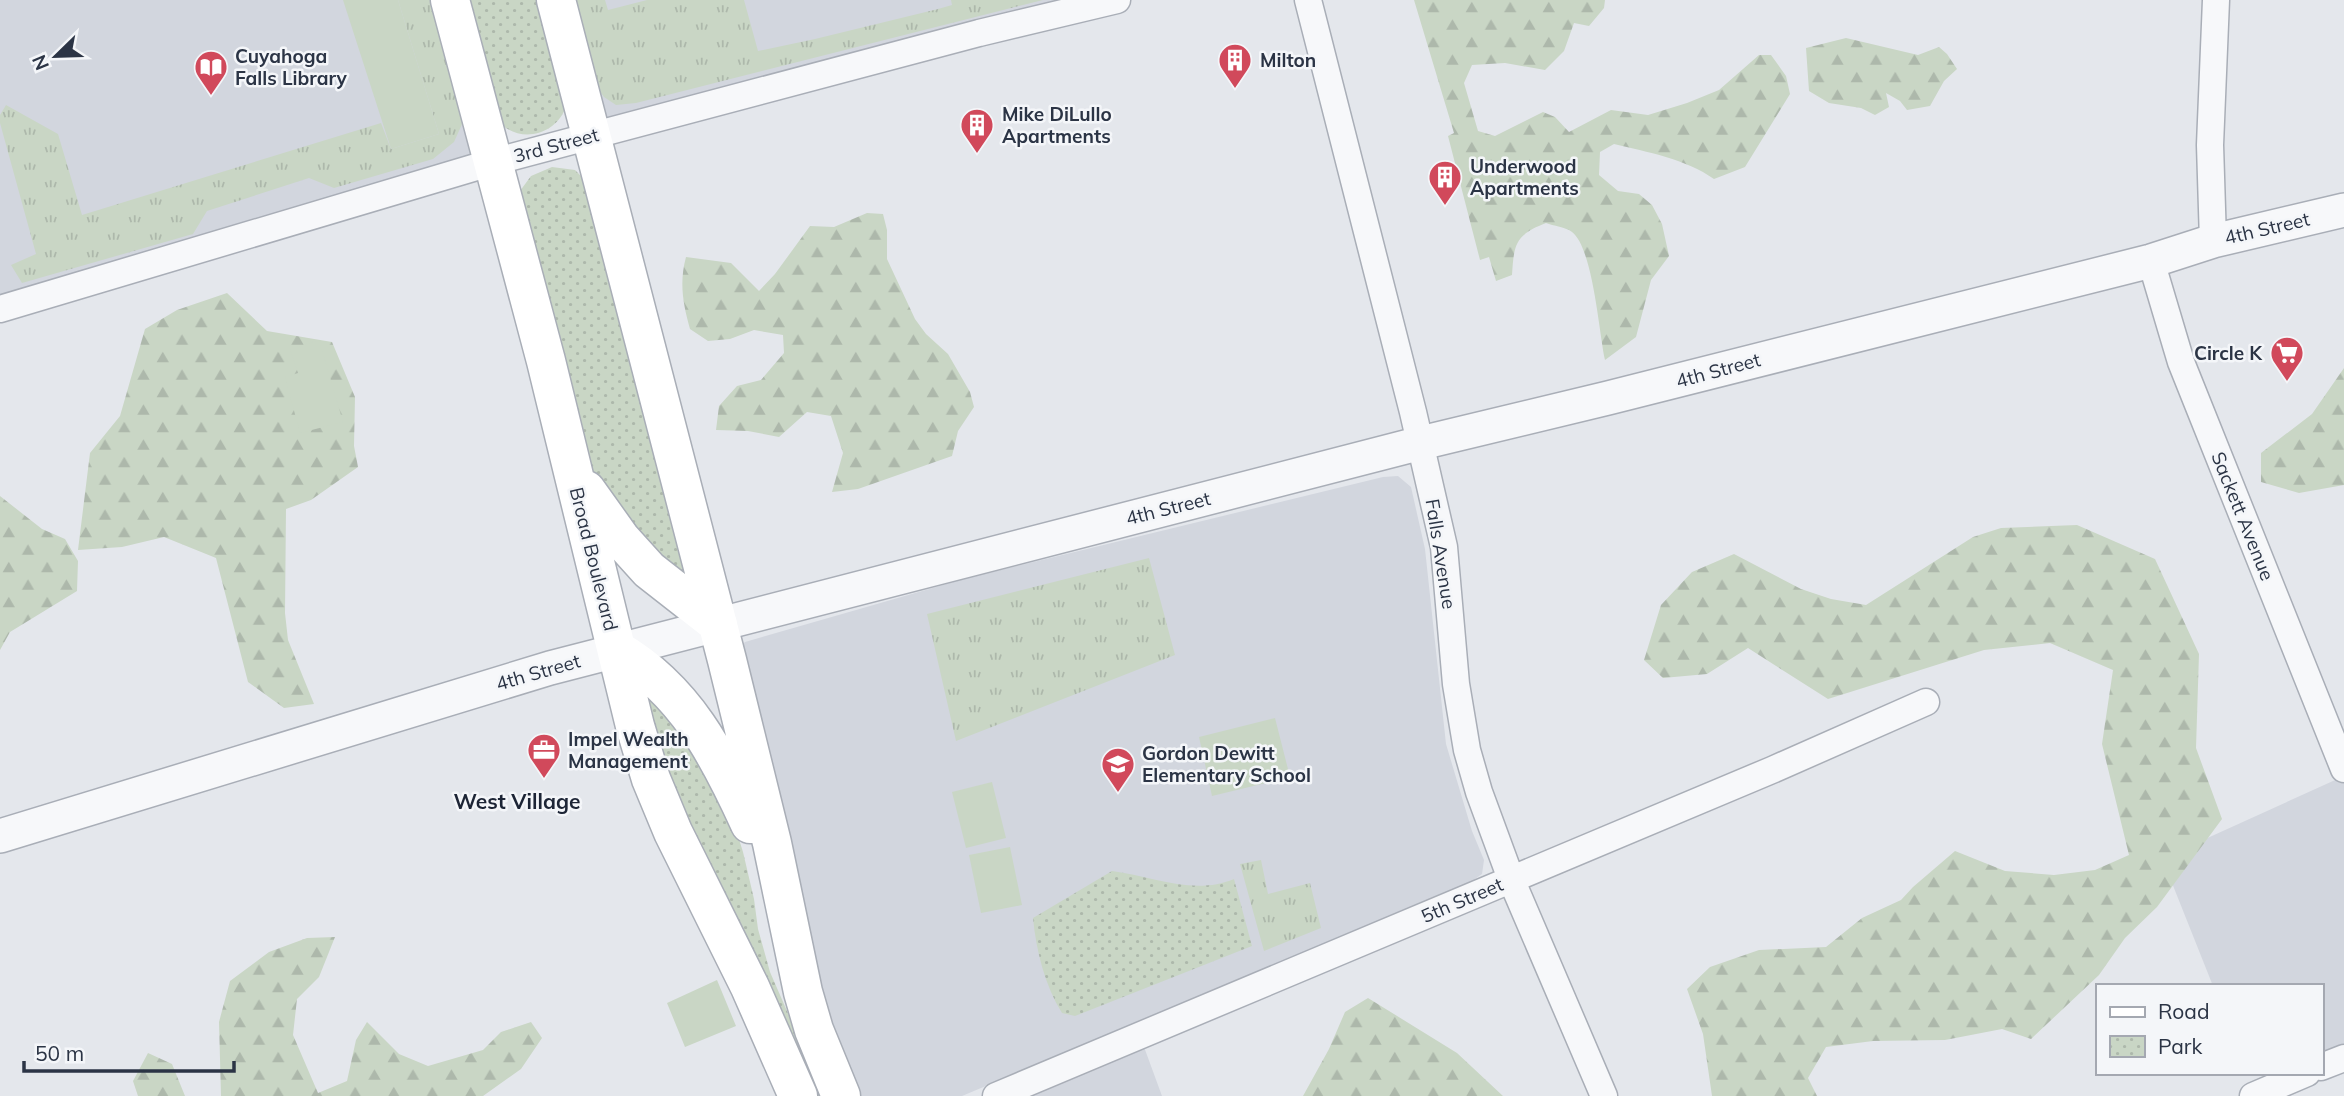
<svg xmlns="http://www.w3.org/2000/svg" width="2344" height="1096" font-family="Mulish,sans-serif">
<style>
.built{fill:#d2d6de}
.grass{fill:url(#grass-tufts)}
.forest{fill:url(#forest-firs)}
.park{fill:url(#park-dots)}
.garden{fill:#c9d6c5}
.lines{fill:none;stroke-linecap:round;stroke-linejoin:round}
.minor-casing{stroke:#a9aeb7;stroke-width:29}
.tertiary-casing{stroke:#a9aeb7;stroke-width:36}
.secondary-casing{stroke:#a9aeb7;stroke-width:41}
.minor{stroke:#f7f8fa;stroke-width:26}
.tertiary{stroke:#f7f8fa;stroke-width:33}
.secondary{stroke:#fff;stroke-width:38}
.labels{text-anchor:middle;stroke-width:5;stroke-linejoin:round;paint-order:stroke}
.poi-label{font-size:19px;font-weight:bold;fill:#2b3445;stroke:#f4f6f9;text-anchor:start}
.street-label{font-size:19px;fill:#2b3445;stroke:#f4f6f9}
.neighbourhood-label{font-size:21px;font-weight:bold;fill:#1d2536;stroke:#f4f6f9}
</style>
<defs>
<pattern id="grass-tufts" width="24" height="20" patternUnits="userSpaceOnUse" patternTransform="scale(1.75)"><rect width="24" height="20" fill="#c9d6c5"/><path d="M3 7l-1-3M5 7V3M7 7l1-3M15 17l-1-3M17 17v-4M19 17l1-3" fill="none" stroke="#adb8ab"/></pattern>
<pattern id="forest-firs" width="22" height="20" patternUnits="userSpaceOnUse" patternTransform="scale(1.75)"><rect width="22" height="20" fill="#c9d6c5"/><path d="M5 1l3.5 6h-7zM16 11l3.5 6h-7z" fill="#adb8ab"/></pattern>
<pattern id="park-dots" width="8" height="8" patternUnits="userSpaceOnUse" patternTransform="scale(1.75)"><rect width="8" height="8" fill="#c9d6c5"/><path d="M2 2h.1M6 6h.1" fill="none" stroke="#adb8ab" stroke-width="1.8" stroke-linecap="round"/></pattern>
</defs>
<rect width="100%" height="100%" fill="#e4e7ec"/>
<path class="built" d="M0 0H444L485 153 0 301Z
M556 0H1117L591 135Z
M1398 476 1411 487 1425 549 1446 744 1472 831 1484 860 1482 874 1472 881 1366 927 962 1096H853L834 1040 741 646 745 642 964 579 1383 477Z
M2344 776V1058L2321 1067V986H2213L2168 873 2181 850Z
M1140 1036 1162 1096H996Z"/>
<path class="grass" d="M398 0H434L463 122 454 142 433 159 334 188 309 178 207 211 193 234 22 283 11 265 36 254 0 123V115L6 105 58 134 82 215 381 123 391 149 439 134Z
M572 0H605L608 10 647 0H744L758 51 815 39 938 9 952 5 951 0H1043L636 103 616 105 604 97 595 85Z
M1149 558 1175 655 956 741 927 614Z
M1261 860 1268 894 1310 883 1321 928 1264 951 1240 864Z"/>
<path class="forest" d="M1414 0H1605L1604 8 1589 26 1574 23 1564 51 1545 70 1505 63 1472 65 1464 83 1478 131 1495 136 1543 112 1555 117 1569 132 1611 110 1648 115 1687 103 1719 90 1759 55H1771L1786 76 1790 94 1745 167 1714 179C1686 159 1647 152 1614 144L1600 152 1599 175 1618 191 1639 194 1652 205 1662 224 1669 256 1651 280 1636 337 1605 360C1599 333 1593 248 1572 232 1566 227 1553 226 1546 223 1515 235 1514 244 1512 275L1496 281 1489 257 1480 260 1448 136 1454 133Z
M1846 38 1918 55 1939 47 1947 54 1957 69 1944 81 1930 106 1907 110 1900 101 1886 93 1889 107 1875 115 1861 108 1829 103 1809 91 1806 48Z
M867 213 883 214 887 230V259L915 319 926 334 948 354 970 392 974 407 958 431 952 456 858 489 832 492 843 453 831 416 807 412 779 437 748 431 716 430 719 406 737 386 761 380 784 353 783 335 754 330 730 339 708 341 690 329C683 304 679 283 686 257L731 263 759 291 775 274 810 226 834 227Z
M227 293 267 331 332 342 355 397 354 446 358 467 311 500 286 509 285 613 288 640 314 704 284 708 248 682 216 558 164 537 122 547 78 550 90 453 120 416 145 329 177 310Z
M2344 368V485L2299 493 2261 482V453L2312 414Z
M0 496 42 529 65 539 78 561 77 591 10 632 0 650Z
M2077 525 2155 559 2199 654 2196 748 2222 819 2157 907 2125 938 2099 975 2031 1039 2002 1029 1945 1040 1873 1041 1826 1047 1808 1078 1817 1096H1712L1703 1034 1687 989 1710 967 1759 950 1826 947 1862 918 1901 900 1913 887 1955 851 2005 871 2054 875 2095 870 2129 855 2102 744 2113 670 2050 643 1984 650 1828 699 1748 648 1707 674 1663 678 1644 660 1661 605 1692 572 1734 554 1801 589 1831 599 1866 605 1973 537 2001 528Z
M335 937 319 977 297 999 293 1035 318 1093 347 1081 356 1040 367 1022 399 1054 428 1066 483 1050 501 1032 531 1022 542 1038 521 1069 483 1096H221L219 1022 230 981 269 952 307 938Z
M1368 998 1457 1053 1503 1096H1303L1329 1049 1345 1012Z
M148 1053 172 1064 185 1096H138L133 1081Z"/>
<path class="park" d="M467 0H540L565 109C555 134 523 143 502 125Z
M552 167 575 170 582 177 686 574 685 587 589 471 520 191 531 176Z
M650 687 725 795 743 852 754 899 758 929 770 972 824 1096H810L683 821 645 701Z
M1112 871C1152 876 1194 896 1234 879L1252 946 1075 1016 1062 1013C1045 986 1036 950 1033 918Z"/>
<path class="garden" d="M343 0H398L439 134 391 149Z
M319 340 343 422 300 433 285 377 298 373 290 349Z
M1275 718 1290 777 1212 796 1199 737Z
M992 782 1006 838 966 848 952 792Z
M1010 847 1022 905 981 913 969 855Z
M717 980 736 1026 685 1047 667 1003Z"/>
<g class="lines">
<defs>
<path id="minor" d="M1308 0 1413 412 1444 547 1456 684 1467 750 1479 792 1511 879 1604 1096
M2213 241 2210 145 2216 0
M2151 261 2181 362 2344 769
M0 309 493 162 979 33 1117 0
M2321 1067 2344 1058
M996 1096 1772 770 1926 702
M2253 1096 2307 1073"/>
<path id="tertiary" d="M0 836 550 668 1421 443 1608 398 2151 261 2213 241 2344 210"/>
<path id="secondary" d="M450 0 546 361 635 726 651 779 673 832 750 987 798 1096
M556 0 727 660 772 843 803 992 814 1030 841 1096
M586 490 621 539 649 570 718 624
M617 650C685 690 718 754 750 824"/>
</defs>
<use href="#minor" class="minor-casing"/>
<use href="#tertiary" class="tertiary-casing"/>
<use href="#secondary" class="secondary-casing"/>
<use href="#minor" class="minor"/>
<use href="#tertiary" class="tertiary"/>
<use href="#secondary" class="secondary"/>
</g>
<defs>
<symbol id="building-pin" viewBox="-11 -11 22 30"><path d="M0 17L-7.5 6A9.5 9.5 0 1 1 7.5 6Z" fill="#d1495b" stroke="#f4f6f9"/><path d="M-4-6H4V6H1V3H-1V6H-4ZM-2.5-4.3h1.7v1.8h-1.7ZM.8-4.3h1.7v1.8H.8ZM-2.5-1h1.7V.8h-1.7ZM.8-1h1.7V.8H.8Z" fill="#fff"/></symbol>
<symbol id="library-pin" viewBox="-11 -11 22 30"><path d="M0 17L-7.5 6A9.5 9.5 0 1 1 7.5 6Z" fill="#d1495b" stroke="#f4f6f9"/><path d="M-6-4Q-3-5.5-.7-3.5V5Q-3 3-6 4ZM6-4Q3-5.5 .7-3.5V5Q3 3 6 4Z" fill="#fff"/></symbol>
<symbol id="supermarket-pin" viewBox="-11 -11 22 30"><path d="M0 17L-7.5 6A9.5 9.5 0 1 1 7.5 6Z" fill="#d1495b" stroke="#f4f6f9"/><path d="M-6-5.5h2.5l.6 2H6L4.5 2H-2.5L-4.4-4H-6ZM-1.5 3.2a1.3 1.3 0 1 0 .1 0ZM3 3.2a1.3 1.3 0 1 0 .1 0Z" fill="#fff"/></symbol>
<symbol id="office-pin" viewBox="-11 -11 22 30"><path d="M0 17L-7.5 6A9.5 9.5 0 1 1 7.5 6Z" fill="#d1495b" stroke="#f4f6f9"/><path d="M-6-3h4V-5.5h4V-3h4V5H-6ZM-1-4.5V-3h2v-1.5ZM-6 0V1H6V0Z" fill="#fff"/></symbol>
<symbol id="school-pin" viewBox="-11 -11 22 30"><path d="M0 17L-7.5 6A9.5 9.5 0 1 1 7.5 6Z" fill="#d1495b" stroke="#f4f6f9"/><path d="M0-5L7-2L0 1L-7-2ZM-4 1L0 2.5L4 1V4Q0 6-4 4Z" fill="#fff"/></symbol>
</defs>
<g fill-rule="evenodd">
<use href="#building-pin" x="1216" y="41" width="38" height="52"/>
<use href="#library-pin" x="192" y="48" width="38" height="52"/>
<use href="#building-pin" x="958" y="106" width="38" height="52"/>
<use href="#building-pin" x="1426" y="158" width="38" height="52"/>
<use href="#supermarket-pin" x="2268" y="334" width="38" height="52"/>
<use href="#office-pin" x="525" y="731" width="38" height="52"/>
<use href="#school-pin" x="1099" y="745" width="38" height="52"/>
</g>
<g class="labels">
<g class="poi-label">
<text x="235" y="63">Cuyahoga<tspan x="235" dy="22">Falls Library</tspan></text>
<text x="1260" y="67">Milton</text>
<text x="1002" y="121">Mike DiLullo<tspan x="1002" dy="22">Apartments</tspan></text>
<text x="1470" y="173">Underwood<tspan x="1470" dy="22">Apartments</tspan></text>
<text x="2262" y="360" text-anchor="end">Circle K</text>
<text x="568" y="746">Impel Wealth<tspan x="568" dy="22">Management</tspan></text>
<text x="1142" y="760">Gordon Dewitt<tspan x="1142" dy="22">Elementary School</tspan></text>
</g>
<g class="street-label">
<text transform="translate(556 145) rotate(-15)" y="7">3rd Street</text>
<text transform="translate(2267 228) rotate(-13)" y="7">4th Street</text>
<text transform="translate(1718 370) rotate(-15)" y="7">4th Street</text>
<text transform="translate(1168 508) rotate(-14)" y="7">4th Street</text>
<text transform="translate(2243 516) rotate(68)" y="7">Sackett Avenue</text>
<text transform="translate(1441 554) rotate(81)" y="7">Falls Avenue</text>
<text transform="translate(594 559) rotate(76)" y="7">Broad Boulevard</text>
<text transform="translate(538 672) rotate(-16)" y="7">4th Street</text>
<text transform="translate(1462 900) rotate(-23)" y="7">5th Street</text>
</g>
<g class="neighbourhood-label">
<text x="517" y="809">West Village</text>
</g>
</g>
<rect x="2096" y="984" width="228" height="91" fill="#f4f6f9" stroke="#a4a8b1" stroke-width="2"/>
<rect x="2110" y="1007" width="35" height="10" fill="#ffffff" stroke="#a4a8b1" stroke-width="2"/>
<text x="2158" y="1019" font-size="21" fill="#2b3445">Road</text>
<rect x="2110" y="1036" width="35" height="21" fill="url(#park-dots)" stroke="#a4a8b1" stroke-width="2"/>
<text x="2158" y="1054" font-size="21" fill="#2b3445">Park</text>
<g transform="translate(56 56) rotate(247)" stroke="#f4f6f9" stroke-width="5" paint-order="stroke">
<path d="M0-5L12 26L0 18L-12 26Z" fill="#2b3445"/>
<text y="-10" font-size="19" font-weight="bold" text-anchor="middle" fill="#2b3445">N</text>
</g>
<path d="M24 1061v10h210v-10" fill="none" stroke="#2b3445" stroke-width="3.5"/>
<text x="35" y="1061" font-size="21" fill="#2b3445" stroke="#f4f6f9" stroke-width="5" paint-order="stroke">50 m</text>
</svg>
